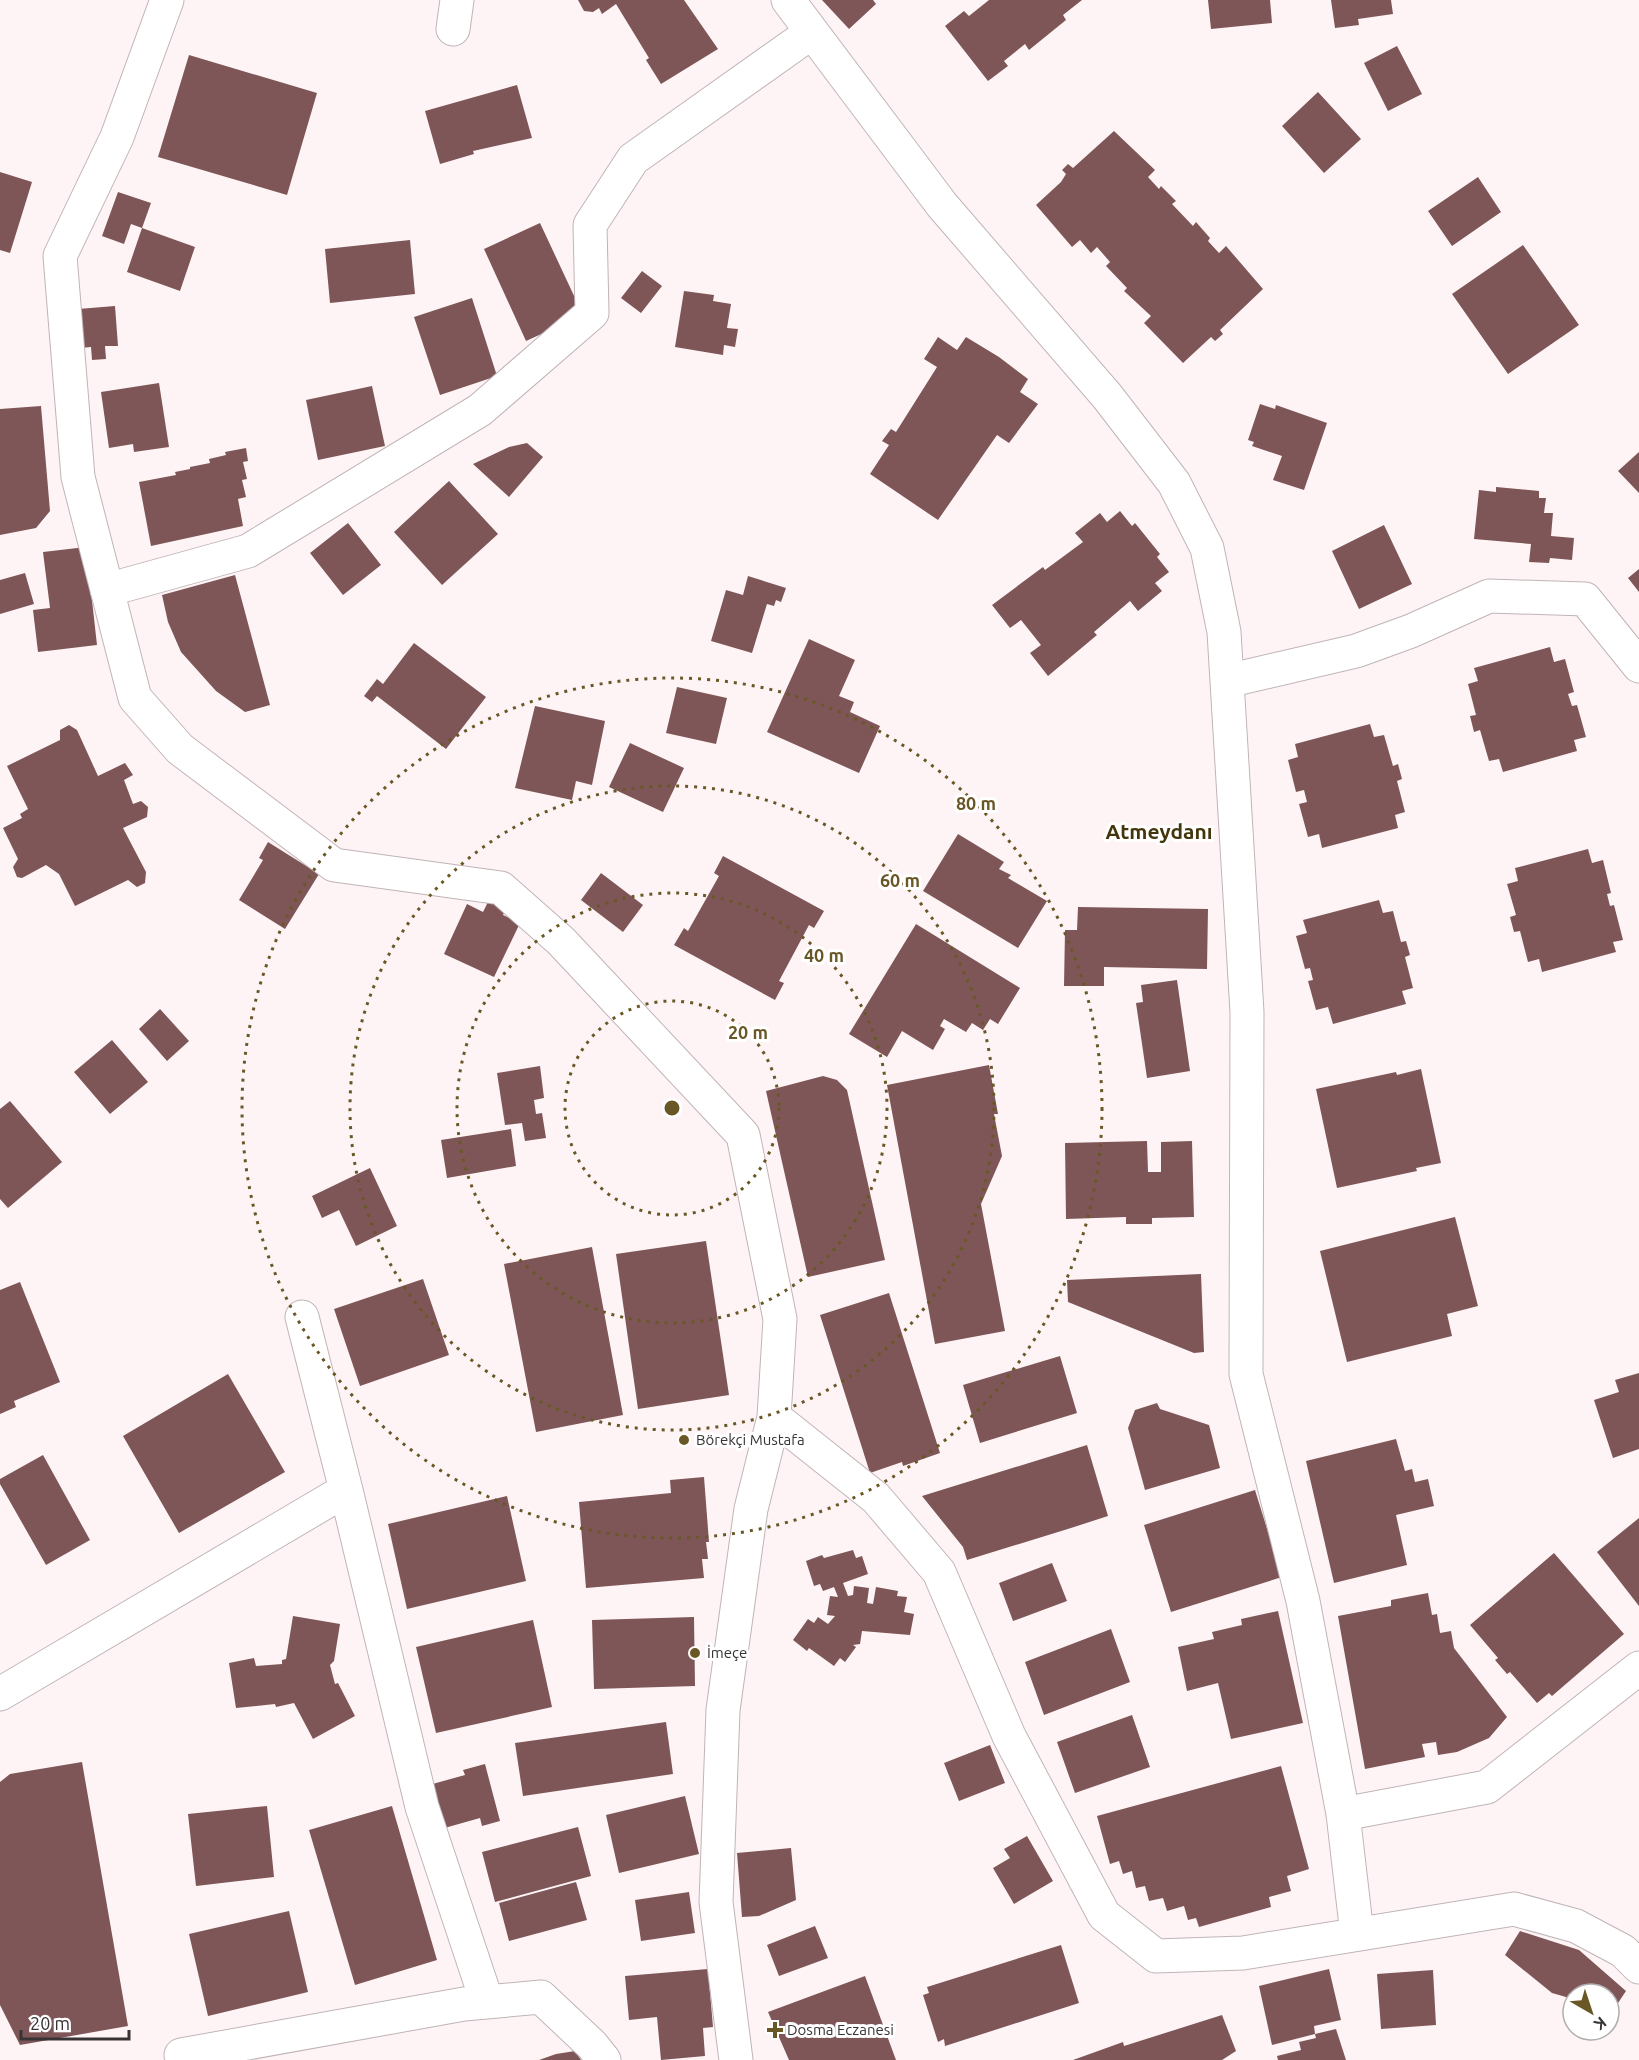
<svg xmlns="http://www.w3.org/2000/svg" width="1639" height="2060" font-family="Ubuntu,sans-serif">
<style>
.building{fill:#7e5657}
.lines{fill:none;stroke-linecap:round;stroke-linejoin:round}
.street-casing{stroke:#c0b4b7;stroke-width:35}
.street{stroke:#fff;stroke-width:33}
.ring{fill:none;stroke:#695826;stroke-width:3;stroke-dasharray:3 6}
.poi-dot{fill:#695826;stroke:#fff;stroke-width:2}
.labels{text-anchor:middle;stroke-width:6;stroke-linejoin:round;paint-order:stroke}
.poi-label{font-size:15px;fill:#383334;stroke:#fff;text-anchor:start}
.district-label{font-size:21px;font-weight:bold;fill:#43360c;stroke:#fff}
.centre{fill:#695826;stroke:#fff;stroke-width:3}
.ring-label{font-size:18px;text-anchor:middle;font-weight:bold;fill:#695826;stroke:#fff;stroke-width:6;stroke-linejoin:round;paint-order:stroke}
</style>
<rect width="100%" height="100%" fill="#fef4f6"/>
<path class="building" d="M578 0H684L718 49 661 84 646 60 649 58 616 4 602 14 599 8 593 12 584 11Z
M822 0H873L876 4 849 29Z
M989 0H1082L1063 15 1066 20 1029 50 1025 44 1004 61 1008 66 988 81 945 26 964 11 969 16Z
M1208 0H1270L1272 23 1211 29Z
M1331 0H1391L1393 14 1358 19 1359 25 1335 28Z
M1397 46 1422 94 1388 111 1364 63Z
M189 55 317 93 287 195 158 157Z
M517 85 532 138 473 151 474 154 440 164 425 111Z
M1318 92 1361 139 1324 173 1282 126Z
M1114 131 1155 170 1148 177 1159 189 1161 186 1176 201 1172 204 1193 226 1196 222 1210 238 1208 241 1219 253 1226 246 1263 289 1220 330 1223 334 1215 341 1211 337 1183 363 1144 323 1151 316 1124 291 1127 288 1106 266 1110 262 1097 247 1091 253 1080 240 1072 247 1036 205 1061 182 1066 174 1062 170 1068 164 1073 168Z
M0 172 32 182 10 253 0 250Z
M1478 177 1501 212 1452 246 1428 211Z
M118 192 151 203 142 228 195 247 180 291 127 272 142 228 131 224 124 244 102 236Z
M540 223 583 315 526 341 484 249Z
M410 240 415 294 330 303 325 249Z
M1523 245 1579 325 1508 374 1452 294Z
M642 271 662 286 641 313 621 298Z
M684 291 714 295 713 301 731 304 727 328 738 329 735 347 724 345 723 355 675 347Z
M472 298 497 376 440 395 414 317Z
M115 306 118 346H105L106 359 92 360 91 347 80 348 78 309Z
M938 337 957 350 966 337 999 357 1028 379 1020 392 1038 404 1009 443 997 435 938 520 870 474 889 445 882 441 891 429 896 432 937 367 924 359Z
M159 383 169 447 134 452 133 444 109 448 101 392Z
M372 386 385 446 318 460 306 400Z
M1260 404 1275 409 1276 405 1327 423 1304 490 1273 480 1282 456 1252 446 1254 442 1248 440Z
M41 406 50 511 36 528 0 535V409Z
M527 443 543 457 509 497 473 464 509 447Z
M246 448 248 461 243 462 247 479 242 480 246 497 238 499 243 526 151 546 139 482 176 475 175 472 190 469V467L210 463 209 459 226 455 225 452Z
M1639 452V493L1618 471Z
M449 481 498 534 442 585 394 532Z
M1496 487 1539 491V498H1546L1544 513H1553L1551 536 1574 538 1572 560 1550 558 1549 563 1529 562 1531 544 1474 539 1479 490 1496 492Z
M1120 511 1132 526 1135 523 1160 554 1157 557 1169 572 1155 583 1162 591 1138 611 1130 601 1094 632 1097 635 1048 676 1030 653 1041 645 1021 620 1010 628 992 605 1043 567 1045 570 1083 542 1075 533 1100 513 1107 522Z
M348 523 381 565 343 595 310 553Z
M1384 525 1412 584 1359 609 1332 551Z
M86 547 97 645 38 652 33 610 50 608 43 552Z
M1639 569V592L1628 578Z
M25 573 34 604 0 614V580Z
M235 575 270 705 245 712 216 691 181 652 168 622 162 595Z
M748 576 786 588 781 602 776 600 774 606 767 604 752 653 711 641 726 590 743 595Z
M809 639 855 660 839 696 854 702 850 712 880 726 859 773 767 732Z
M414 643 486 697 446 749 377 696 372 702 364 696 377 679 383 684Z
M1550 647 1554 662 1565 659 1574 692 1568 694 1572 706 1577 705 1586 737 1574 740 1577 751 1503 772 1499 759 1489 761 1480 730 1474 732 1470 716 1476 715 1468 684 1478 681 1474 668Z
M677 687 727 698 716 744 666 733Z
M535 706 605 721 592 785 576 781 572 800 515 788Z
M1370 724 1374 737 1384 735 1393 766 1398 764 1402 779 1397 781 1405 812 1395 815 1398 828 1322 848 1319 834 1308 837 1299 804 1307 802 1304 790 1296 792 1288 760 1298 757 1295 744Z
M69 725 77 730 98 776 125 763 133 775 124 780 133 804 141 801 148 807 147 817 123 828 146 872 145 883 137 887 128 880 75 906 59 874 46 865 22 878 17 877 13 867 18 859 3 828 22 818 20 814 28 809 7 766 60 740V730Z
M630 743 684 768 663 812 609 787Z
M958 834 1004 862 999 869 1011 875 1008 878 1047 901 1018 948 923 891Z
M268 842 319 874 285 929 239 900 263 860 259 858Z
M1588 849 1592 863 1603 860 1611 893 1607 894 1610 906 1614 905 1623 940 1613 942 1616 952 1542 972 1539 959 1528 962 1520 931 1514 932 1510 917 1516 915 1507 884 1518 881 1515 868Z
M723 856 824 911 814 928 809 925 779 981 784 983 775 1000 674 945 684 928 688 931 719 876 714 873Z
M601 873 643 905 623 932 581 900Z
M492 894 509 902 503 915 520 923 494 977 444 954 467 904 483 912Z
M1379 900 1383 913 1393 911 1401 942 1406 941 1410 955 1405 957 1413 988 1402 991 1406 1004 1333 1024 1328 1007 1316 1010 1308 981 1313 980 1310 968 1305 969 1296 936 1307 933 1303 920Z
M1078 907 1208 909 1207 969 1104 967V986H1064L1065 930H1077Z
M916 924 1020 988 998 1024 990 1019 983 1030 972 1023 966 1032 944 1019 940 1026 945 1029 933 1050 902 1031 887 1057 849 1034Z
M1177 980 1190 1071 1147 1078 1136 1003 1143 1002 1141 985Z
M160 1009 189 1041 167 1061 139 1029Z
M112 1040 148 1082 110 1114 74 1072Z
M989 1065 998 1114H994L1002 1156 981 1204 1005 1331 935 1344 887 1085Z
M540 1066 544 1098 534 1100 536 1114 542 1113 546 1138 525 1141 522 1123 505 1125 497 1073Z
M1421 1069 1441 1163 1416 1168 1417 1171 1337 1188 1316 1089 1396 1072 1397 1075Z
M823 1076 837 1080 847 1090 885 1260 808 1277 766 1091Z
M10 1101 62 1162 8 1208 0 1199V1109Z
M511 1129 516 1166 447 1178 441 1140Z
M1147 1141 1148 1172H1161V1142L1192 1141 1194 1217 1152 1218V1224H1126V1217L1066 1219 1065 1143Z
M370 1168 397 1226 356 1246 339 1210 322 1218 312 1196Z
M1455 1217 1478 1306 1447 1314 1452 1336 1347 1362 1320 1251Z
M706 1241 729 1395 638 1409 616 1254Z
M592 1247 623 1415 536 1432 504 1264Z
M1201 1274 1204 1352 1194 1353 1068 1302 1067 1280Z
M423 1279 449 1355 360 1386 334 1309Z
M20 1282 60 1382 14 1401 16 1407 0 1414V1290Z
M889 1293 940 1453 903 1466 902 1462 870 1473 820 1315Z
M1060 1356 1077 1413 980 1443 963 1385Z
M1639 1373V1449L1613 1458 1594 1400 1619 1392 1615 1380Z
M228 1374 285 1472 179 1533 123 1436Z
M1157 1403 1160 1409 1209 1425 1220 1468 1145 1490 1128 1428 1135 1410Z
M1396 1439 1405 1471 1412 1469 1415 1482 1428 1479 1434 1506 1396 1515 1407 1565 1334 1583 1306 1461Z
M1087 1445 1108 1516 1071 1528 967 1560 963 1547 922 1496Z
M43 1455 90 1540 46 1565 0 1484V1479Z
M704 1477 709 1542H706L708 1559H702L704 1578 586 1588 579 1502 671 1493 670 1480Z
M1255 1490 1282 1577 1171 1612 1144 1525Z
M507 1496 526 1581 407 1609 388 1524Z
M1639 1518V1606L1597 1552Z
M853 1550 856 1558 862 1556 868 1574 843 1583 848 1596 853 1595 854 1586 869 1588 867 1603 873 1604 876 1587 898 1591 897 1596 907 1597 904 1612 914 1614 910 1635 862 1631 860 1644 853 1645 856 1647 845 1662 840 1658 834 1666 809 1648 807 1651 793 1640 808 1619 814 1623 818 1617 828 1624 835 1616 827 1615 830 1596 838 1597 834 1587 823 1591 820 1584 814 1586 806 1561 822 1555 824 1558Z
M1554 1553 1624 1634 1552 1696 1549 1693 1537 1703 1510 1672 1507 1674 1495 1660 1498 1658 1470 1625Z
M1052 1563 1067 1601 1013 1621 999 1583Z
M1428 1593 1432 1615 1437 1614 1440 1633 1451 1631 1454 1648 1507 1717 1489 1738 1457 1752 1438 1755 1436 1742 1422 1744 1425 1757 1365 1769 1338 1616 1391 1606V1600Z
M1278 1611 1303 1723 1231 1739 1218 1683 1187 1691 1178 1647 1214 1639 1212 1632 1242 1625 1241 1619Z
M293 1616 340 1624 334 1661 330 1665 335 1684 338 1683 355 1716 313 1739 294 1703 276 1707 275 1704 236 1708 229 1663 254 1658 256 1666 282 1664V1660L286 1659Z
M694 1617 695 1686 594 1689 592 1620Z
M533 1620 552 1707 436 1733 416 1647Z
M1111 1629 1130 1682 1044 1715 1025 1662Z
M1132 1715 1150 1767 1075 1793 1057 1742Z
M666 1722 673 1774 523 1796 515 1743Z
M990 1745 1005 1783 959 1801 944 1763Z
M82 1762 128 2026 20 2045 0 2005V1782L10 1774Z
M485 1764 500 1821 482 1826 480 1818 441 1829 429 1785 465 1775 463 1770Z
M1281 1766 1309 1869 1287 1876 1291 1891 1269 1897 1271 1907 1199 1927 1196 1918 1188 1920 1184 1906 1167 1911 1163 1898 1149 1901 1145 1886 1136 1888 1132 1871 1123 1874 1119 1861 1110 1864 1097 1816Z
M685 1796 699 1854 619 1873 606 1815Z
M267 1806 274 1877 196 1886 188 1814Z
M392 1806 437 1960 355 1985 309 1830Z
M578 1827 591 1876 495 1902 482 1852Z
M1027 1836 1053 1881 1014 1904 993 1868 1010 1858 1004 1849Z
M791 1848 796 1900 759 1916 742 1917 737 1853Z
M576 1882 587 1920 509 1941 499 1903Z
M689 1892 695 1933 641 1941 635 1900Z
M289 1911 308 1992 208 2016 189 1934Z
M815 1926 828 1958 779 1976 767 1945Z
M1520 1931 1579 1950 1626 1991 1612 2012 1609 2011V1994H1573V1999L1552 1993 1505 1955Z
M1061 1945 1079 2003 945 2046 944 2039 938 2042 923 1995 929 1993 927 1987Z
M708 1969 713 2027 703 2028 705 2056 661 2060 657 2017 629 2020 625 1976Z
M1329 1969 1341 2020 1314 2026 1315 2034 1272 2045 1259 1986Z
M1433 1970 1436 2025 1381 2029 1377 1974Z
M865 1976 896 2060H789L768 2012Z
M1222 2015 1236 2051 1222 2060H1073L1123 2042 1124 2046Z
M1336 2029 1346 2060H1278L1277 2056 1301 2050 1299 2042 1316 2038 1315 2034Z
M575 2051 581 2060H539L556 2054Z"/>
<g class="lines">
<defs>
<path id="street" d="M167 0 117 137 60 256 78 477 135 698 180 749 334 865 501 888 561 941 743 1135 780 1319 774 1417 751 1509 723 1710 716 1902 736 2060
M788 0 942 205 1107 396 1174 483 1207 548 1224 632 1247 1012 1246 1374 1303 1601 1343 1814 1357 1934
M453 29 457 0
M107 590 248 551 480 410 592 313 590 225 633 159 812 32
M1227 681 1356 651 1411 631 1489 596 1585 599 1639 666
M302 1317 346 1490 422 1807 487 2002
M774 1417 876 1498 939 1572 1009 1736 1104 1915 1156 1956 1243 1953 1514 1909 1576 1926 1623 1951 1639 1967
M0 1694 346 1490
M1343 1814 1487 1787 1639 1668
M181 2055 464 2004 541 1997 592 2045 604 2060"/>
</defs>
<use href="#street" class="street-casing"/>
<use href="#street" class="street"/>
</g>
<g class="ring">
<circle cx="672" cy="1108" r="107"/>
<circle cx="672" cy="1108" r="215"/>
<circle cx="672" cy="1108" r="322"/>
<circle cx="672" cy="1108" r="430"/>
</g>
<g class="poi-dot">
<circle cx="684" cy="1440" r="6"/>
<circle cx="695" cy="1653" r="6"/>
<path d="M772 2021h6v6h6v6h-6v6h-6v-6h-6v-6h6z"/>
</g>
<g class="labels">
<g class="poi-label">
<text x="696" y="1445">Börekçi Mustafa</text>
<text x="707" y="1658">İmeçe</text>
<text x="787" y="2035">Dosma Eczanesi</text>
</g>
<g class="district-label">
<text x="1159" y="839">Atmeydanı</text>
</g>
</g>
<circle cx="672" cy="1108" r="9" class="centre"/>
<g class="ring-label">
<text x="976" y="810">80 m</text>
<text x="900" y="887">60 m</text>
<text x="824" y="962">40 m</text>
<text x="748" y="1039">20 m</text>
</g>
<g transform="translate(1591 2012) rotate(141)"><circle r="28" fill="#ffffff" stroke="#afadae" stroke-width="1.5"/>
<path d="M0-4.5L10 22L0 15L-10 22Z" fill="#695826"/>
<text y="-9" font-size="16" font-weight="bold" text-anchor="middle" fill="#383334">K</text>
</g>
<path d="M21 2030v9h108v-9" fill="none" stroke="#383334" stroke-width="3"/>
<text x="30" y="2030" font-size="18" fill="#383334" stroke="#ffffff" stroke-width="4.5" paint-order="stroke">20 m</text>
</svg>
